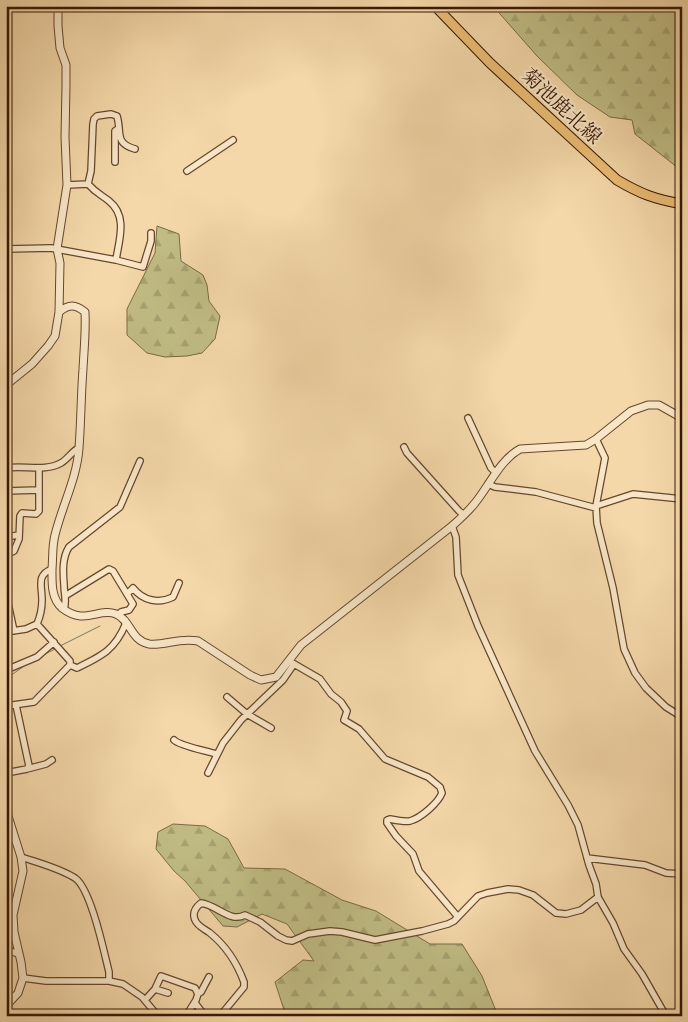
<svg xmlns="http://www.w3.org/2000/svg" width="688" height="1022" font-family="'Libre Bodoni','Noto Serif JP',serif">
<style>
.forest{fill:url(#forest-firs);stroke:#7c6a44}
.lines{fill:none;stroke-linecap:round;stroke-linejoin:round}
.stream{stroke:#747965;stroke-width:1}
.minor-casing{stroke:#66472e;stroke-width:8}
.tertiary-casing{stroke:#66472e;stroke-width:9}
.primary-casing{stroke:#371705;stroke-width:11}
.minor{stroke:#f8e6c7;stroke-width:5.5}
.tertiary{stroke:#f8e6c7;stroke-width:7}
.primary{stroke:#eabc74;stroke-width:9}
.labels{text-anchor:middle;stroke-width:4;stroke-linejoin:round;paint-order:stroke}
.street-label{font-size:20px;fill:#371705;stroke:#f8e6c7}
</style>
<defs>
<pattern id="forest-firs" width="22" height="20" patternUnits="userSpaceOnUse" patternTransform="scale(1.25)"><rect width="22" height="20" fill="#c0bd84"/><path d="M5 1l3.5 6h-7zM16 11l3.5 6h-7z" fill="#a6a270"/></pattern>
</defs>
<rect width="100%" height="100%" fill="#f4d8a9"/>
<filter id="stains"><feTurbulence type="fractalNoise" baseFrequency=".004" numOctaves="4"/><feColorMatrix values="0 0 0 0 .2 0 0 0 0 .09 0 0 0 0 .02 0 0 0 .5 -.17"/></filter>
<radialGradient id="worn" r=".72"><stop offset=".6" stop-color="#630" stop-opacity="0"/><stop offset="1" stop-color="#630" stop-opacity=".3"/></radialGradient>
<path class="forest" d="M493 6H682V171L635 134 632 120 610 117 577 95 537 56Z
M157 226 179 234 181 261 203 275 207 285 209 301 220 316 215 339 202 353 187 356 165 357 147 353 127 335V309L155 253Z
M173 824 205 826 228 839 244 868 285 869 342 900 376 911 430 944H462L482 976 498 1016H286L275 982 303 960 314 961 287 924 262 914 237 927 223 926 185 881 174 871 156 849 158 832Z"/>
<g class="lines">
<path class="stream" d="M60 646 100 626
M45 654 55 649
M6 679 24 666"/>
<defs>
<path id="minor" d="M115 162V131L119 128
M187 171 233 140
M88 184 91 171 93 124 94 119 97 116 111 114 117 116C122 133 114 143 135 149
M67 185 88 184
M6 249 51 248 116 260C119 240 128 216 109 201 100 194 96 193 88 184
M116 260 143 267 151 241V233
M468 418 491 468 496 473
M596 439 605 458 596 506 597 523 613 588 624 649 635 673 646 688 666 707 682 717
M404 447 407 453 459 511 464 515
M6 468C24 465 45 472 61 463 68 459 72 451 79 448
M488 484 495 487 536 492 596 508
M6 491 39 490
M596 506 633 494 682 499
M452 526 456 537 458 575 478 626 535 751 568 805 578 825 589 865 596 884 598 897 613 923 624 949 642 974 666 1016
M6 537 19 535
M6 555 14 551 19 539 20 516 22 513 36 514 39 511V468
M6 594 14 631
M127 594 133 588C143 601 159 604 173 597L179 583
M65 596 109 569 113 571 133 604 129 610 121 612 118 615
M64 609C67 601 64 594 64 585 63 572 62 558 69 547L120 507 140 461
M37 624 70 661V665L77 668C102 656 115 650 126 623
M6 632 26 629 37 624C40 617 42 607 42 600 42 586 36 575 52 569
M289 661 320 679 331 694 341 702 347 711 344 720 359 729 385 759 428 777 440 787 442 793C438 803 421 818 410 821 404 822 395 820 390 819L387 820V823L396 836 413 854 419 871 458 917
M6 670 37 657 54 642
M227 697 247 714 271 728
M6 706 34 702 70 665
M174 740C180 746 207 751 216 754
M27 769 46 764 52 760
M6 773 27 769 29 766 16 705
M208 773 223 743 241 720 283 680 294 664
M21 857C39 863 59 868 75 878 91 889 104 952 109 972V981
M587 858 645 865 666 873 682 874
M6 950 19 954
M23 978 46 981H109L123 984 142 997 158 1016
M155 989 168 993
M198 994 201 992 209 977
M145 1000 155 989 161 976 164 977 195 988 198 994 195 1003 205 1016
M186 1016 196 1000
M220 1016 244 987V982C237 963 226 946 210 933 205 929 198 927 195 920 192 913 196 907 201 903 217 905 230 923 245 915L260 922 278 936 286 940 292 941 308 934 330 931 342 932 375 940 422 931 448 924 454 921 478 896 487 893 508 889 519 890 533 895 556 913 566 914 581 910 598 897"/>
<path id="tertiary" d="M59 312C69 304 75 304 85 312 86 331 84 349 83 369 81 395 81 422 79 448 77 478 62 506 55 535 52 546 53 558 52 569 52 583 51 598 62 608 85 626 99 607 116 614 131 620 130 640 149 644 165 646 179 637 198 641L250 675 261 680 276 677 301 645 452 526C460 519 468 512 475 503 489 486 500 460 520 449L586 445 596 439 631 411 648 405H659L682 418
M6 385 32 364 48 346 55 336 59 312 60 263 57 249 67 185 65 137 66 85V65L60 48 58 26V6
M6 797 8 816 21 857 23 871 13 915 14 932 21 962 23 978 18 993 6 1006"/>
<path id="primary" d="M435 6 490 63 617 180C641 194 654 199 682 204"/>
</defs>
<use href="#minor" class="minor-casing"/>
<use href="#tertiary" class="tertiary-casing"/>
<use href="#primary" class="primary-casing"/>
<use href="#minor" class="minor"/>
<use href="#tertiary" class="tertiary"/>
<use href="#primary" class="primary"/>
</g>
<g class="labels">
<g class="street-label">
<text transform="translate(562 106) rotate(43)" y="7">菊池鹿北線</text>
</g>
</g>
<rect width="688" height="1022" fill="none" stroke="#f4d8a9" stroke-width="25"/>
<rect x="8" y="8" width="673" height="1007" fill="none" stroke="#371705" stroke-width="2.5"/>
<rect x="12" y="12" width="663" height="997" fill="none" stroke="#371705"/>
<rect width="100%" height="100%" filter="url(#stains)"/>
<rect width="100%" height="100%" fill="url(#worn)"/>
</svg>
